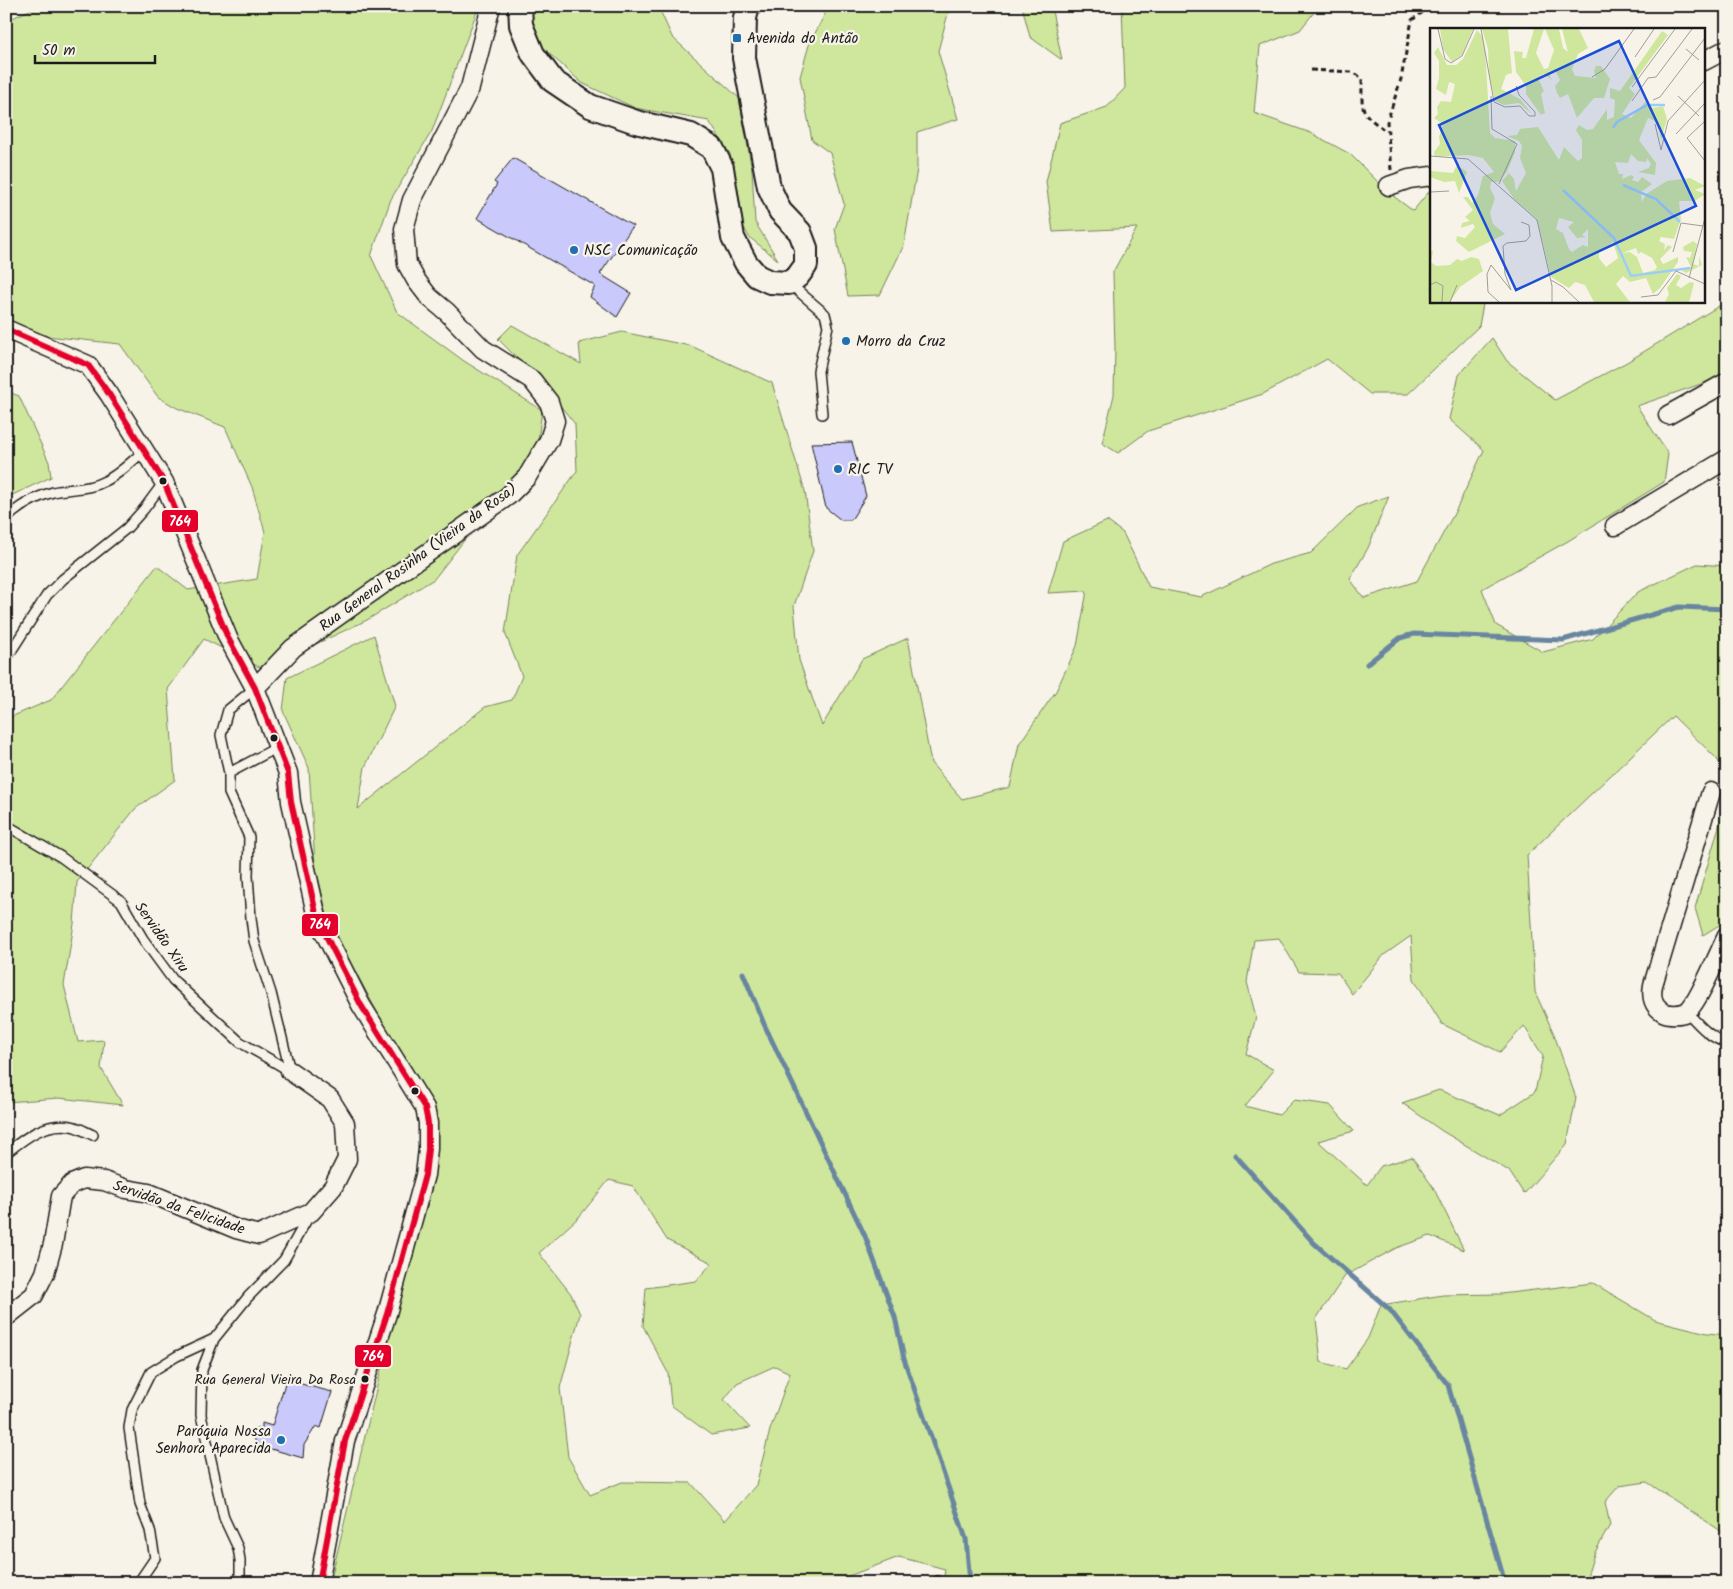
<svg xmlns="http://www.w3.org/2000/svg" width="1733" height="1589" font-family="Kalam,sans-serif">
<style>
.green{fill:#cfe79d;stroke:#76825c;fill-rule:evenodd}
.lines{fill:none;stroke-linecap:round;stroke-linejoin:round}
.stream{stroke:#6986a0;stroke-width:5}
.building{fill:#c9c9fb;stroke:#1c1c1c}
.service-casing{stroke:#1c1c1c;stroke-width:12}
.minor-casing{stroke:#1c1c1c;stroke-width:21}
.tertiary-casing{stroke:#1c1c1c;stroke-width:26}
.path{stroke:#1c1c1c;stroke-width:3;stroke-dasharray:5 4;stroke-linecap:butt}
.service{stroke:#f7f3e8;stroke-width:9}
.minor{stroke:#f7f3e8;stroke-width:18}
.tertiary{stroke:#f7f3e8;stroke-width:22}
.bus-1-casing{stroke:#f7f3e8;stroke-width:10}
.bus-1{stroke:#e4002b;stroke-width:6}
.poi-dot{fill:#1f6fb2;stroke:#f7f3e8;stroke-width:2}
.bus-dot{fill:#1c1c1c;stroke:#f7f3e8;stroke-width:2}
.labels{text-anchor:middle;stroke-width:4.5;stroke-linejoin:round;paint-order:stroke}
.bus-label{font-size:14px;fill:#1c1c1c;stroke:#f7f3e8;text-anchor:end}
.poi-label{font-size:15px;fill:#1c1c1c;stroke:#f7f3e8;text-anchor:start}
.street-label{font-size:15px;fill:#1c1c1c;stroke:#f7f3e8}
.inset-river{fill:none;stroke:#9ccdf8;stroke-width:2.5}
.inset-road{fill:none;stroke:#9f9d96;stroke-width:1}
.view{fill:#1d4ed8;fill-opacity:0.15;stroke:#1d4ed8;stroke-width:2.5}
.inset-edge{fill:none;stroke:#1c1c1c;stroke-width:2.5}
.line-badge{stroke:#f7f3e8;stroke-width:2}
.badge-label{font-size:14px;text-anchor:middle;font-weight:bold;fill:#fff}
</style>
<rect width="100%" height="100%" fill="#f7f3e8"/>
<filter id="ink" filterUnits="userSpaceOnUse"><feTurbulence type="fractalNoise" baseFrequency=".02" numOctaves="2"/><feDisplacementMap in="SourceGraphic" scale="10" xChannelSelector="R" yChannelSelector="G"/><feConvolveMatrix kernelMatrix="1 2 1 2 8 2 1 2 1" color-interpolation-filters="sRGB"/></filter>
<g filter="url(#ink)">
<path class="green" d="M38 6H479L432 131 391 199 371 256 397 312 464 361 542 410 536 455 501 493 434 579 367 620 263 669 204 639 168 689 175 780 135 809 77 882 74 924 64 985 78 1042 104 1040 101 1068 123 1105 59 1098 6 1102V719L51 700 157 566 188 590 257 579 265 532 252 487 225 427 177 408 158 397 120 344 47 336 6 320V21Z
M530 6H658L672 37 739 98 752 170 755 222 778 260 749 237 735 210 730 154 709 121 635 108 582 83 543 48 529 15Z
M829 6H950L938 51 958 119 917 132V169L904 245 880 295 848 296 835 229 844 204 830 153 812 140 800 77 809 45Z
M1022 6H1051L1062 60 1030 37Z
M1122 6H1319L1300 30 1260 46 1254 113 1311 133 1350 154 1388 192 1413 211 1432 188V301H1486L1483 304 1479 326 1408 394H1370L1327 359 1263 394 1148 431 1118 453 1102 443 1114 395 1115 348 1113 272 1137 228 1053 232 1046 182 1060 123 1107 107 1125 88Z
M1727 301V375L1637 406 1668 454 1664 482 1568 541 1482 589 1496 625 1543 652 1593 639 1638 592 1697 564 1727 566V774L1716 758 1673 716 1527 855 1535 992 1554 1034 1576 1098 1567 1144 1524 1194 1509 1171 1442 1131 1402 1103 1439 1090 1500 1115 1535 1092 1543 1056 1524 1026 1500 1052 1442 1024 1414 979 1411 936 1384 955 1352 994 1338 973 1299 972 1279 938 1254 940 1247 982 1256 1017 1246 1054 1274 1070 1245 1106 1279 1115 1294 1100 1330 1105 1354 1131 1318 1141 1367 1185 1381 1166 1412 1157 1433 1187 1464 1250 1430 1236 1396 1248 1345 1276 1316 1319 1321 1362 1346 1369 1368 1338 1381 1305 1443 1295 1501 1294 1593 1283 1655 1320 1707 1333 1727 1335V1535L1647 1482 1619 1486 1605 1502 1610 1525 1594 1554 1585 1583H943L945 1569 899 1557 830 1583H330L381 1369 432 1104 388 1032 329 923 315 864 309 768 283 711 287 678 374 635 395 706 365 767 358 809 485 707 512 700 522 676 505 633 517 555 577 471 575 424 542 383 498 339 512 325 581 364 579 343 622 332 691 346 772 383 805 491 813 551 794 606 799 660 822 726 862 659 908 638 931 763 962 799 1010 787 1019 744 1056 691 1077 646 1087 591 1048 593 1063 541 1107 521 1123 533 1149 587 1201 597 1271 564 1311 553 1358 507 1389 496 1368 548 1350 579 1364 598 1417 581 1456 510 1484 450 1449 419 1459 375 1492 338 1507 361 1555 400 1627 362ZM609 1180 633 1186 667 1240 712 1263 696 1281 646 1288 643 1326 668 1373 671 1405 711 1435 750 1428 724 1400 737 1383 775 1366 790 1373 770 1430 756 1485 725 1521 691 1483 622 1482 590 1495 568 1457 560 1388 580 1314 571 1294 539 1253 579 1217Z
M6 391 19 396 49 462 51 477 6 498Z
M1727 799V917L1724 922 1703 935 1695 908Z"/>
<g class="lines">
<path class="stream" d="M1367 664 1400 638 1414 634 1563 640 1679 607 1727 609
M743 973 764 1024 865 1236 895 1317 904 1359 966 1539 970 1583
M1235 1155 1314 1243 1390 1310 1448 1385 1505 1583"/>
</g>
<path class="building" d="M513 158 633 226 600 274 631 293 617 317 590 297 595 286 477 218 497 184 494 182Z
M852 442 866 496 851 520H841L826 508 811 443Z
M286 1380 332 1392 321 1428 316 1426 304 1445 303 1458 257 1445 254 1438 256 1428H262V1423L272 1426Z"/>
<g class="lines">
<defs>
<path id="service" d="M789 283 825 314 828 326 818 371 822 414
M6 519C18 507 36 497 53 492 70 488 89 490 105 481 120 474 132 461 145 450
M6 659 47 595 63 579 127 528 144 509 164 482
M278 747 229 773V793L249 837 248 876 251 918 254 941 271 993 290 1071
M229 773 221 735 228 710 255 688
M6 825 61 857 121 901 143 939 173 980 240 1042 290 1071
M1687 1012C1699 1025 1710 1038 1727 1043
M6 1153C25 1138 46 1121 71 1126 78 1127 86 1132 93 1135
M138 1583 155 1558 150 1530 140 1504 129 1428 132 1410 151 1372 177 1356 214 1339
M240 1583V1560L238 1548 224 1518 201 1415 202 1370 214 1339 248 1297 284 1260 310 1214
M937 1583 938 1581"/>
<path id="minor" d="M1704 61 1727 49
M1389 186 1409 179 1432 176
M6 329 88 365 109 394 164 482 228 638 255 688 288 773 291 802 317 918 361 1005 425 1108 428 1123V1149L425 1175 387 1314 345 1441 319 1583
M1668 415 1727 382
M1615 526 1727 459
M255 688 293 648 508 496 527 477 549 440 555 421 549 402 532 380 483 349 447 312 429 297 416 280 407 264 404 229 412 200 470 88 491 6
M1711 792 1653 985C1651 996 1652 1005 1663 1012 1669 1015 1680 1015 1686 1012 1697 1006 1720 950 1727 936
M6 1317 34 1295 45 1273 53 1244 61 1196 72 1184 84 1179 104 1181 126 1189 149 1193 236 1229 259 1235 311 1212 333 1187 347 1159 345 1123 330 1099 290 1071"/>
<path id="tertiary" d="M520 6 521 25 533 54 553 81 590 106 636 122 691 135 712 148 722 168 733 238 746 263 757 276 770 282 789 283 798 276 806 265V248L800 232 780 211 769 187 744 58 745 18 748 6"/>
</defs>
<use href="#service" class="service-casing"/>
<use href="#minor" class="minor-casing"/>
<use href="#tertiary" class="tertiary-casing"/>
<path class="path" d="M1311 70 1353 72 1362 78C1362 111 1359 112 1386 131
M1391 170 1387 122 1401 79 1412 20 1431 6"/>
<use href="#service" class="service"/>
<use href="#minor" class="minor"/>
<use href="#tertiary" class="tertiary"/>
<defs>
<path id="bus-1" d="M6 329 88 365 109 394 164 482 228 638 255 688 288 773 291 802 317 918 361 1005 425 1108 428 1123V1149L425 1175 387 1314 345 1441 319 1583"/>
</defs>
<use href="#bus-1" class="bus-1-casing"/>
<use href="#bus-1" class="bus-1"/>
</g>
</g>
<g class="poi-dot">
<rect x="732" y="33" width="10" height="10" rx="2.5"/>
<circle cx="574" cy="250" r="5"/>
<circle cx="846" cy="341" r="5"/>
<circle cx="838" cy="469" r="5"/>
<circle cx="281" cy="1440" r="5"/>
</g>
<g class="bus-dot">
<circle cx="163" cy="481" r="4.5"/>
<circle cx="274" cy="738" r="4.5"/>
<circle cx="415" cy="1091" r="4.5"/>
<circle cx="365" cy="1379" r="4.5"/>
</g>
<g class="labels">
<g class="bus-label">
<text x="356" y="1384">Rua General Vieira Da Rosa</text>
</g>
<g class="poi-label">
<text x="747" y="43">Avenida do Antão</text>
<text x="584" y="255">NSC Comunicação</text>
<text x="856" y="346">Morro da Cruz</text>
<text x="848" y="474">RIC TV</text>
<text x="271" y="1436" text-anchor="end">Paróquia Nossa<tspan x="271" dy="17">Senhora Aparecida</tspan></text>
</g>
<g class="street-label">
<text transform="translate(418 557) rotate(-36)" y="5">Rua General Rosinha (Vieira da Rosa)</text>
<text transform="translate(162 937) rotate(55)" y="5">Servidão Xiru</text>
<text transform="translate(179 1207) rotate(19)" y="5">Servidão da Felicidade</text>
</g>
</g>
<g transform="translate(1430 28)">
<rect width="275" height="275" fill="#f7f3e8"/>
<path d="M10 1H43L32 27 22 34 13 21ZM52 1H78L82 45 76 47 71 61 90 71 102 86 89 75 74 77 65 73 59 47 58 21ZM104 1H114L106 25 114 41 118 40 124 22 115 1H129L133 20 138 24 132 1H149L158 20 148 26 142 41 145 48 166 50 164 43 166 38H171L180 51 174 70H164L147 90 138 66 130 70 127 65 125 58 130 52 125 42 119 46 122 52 114 46 108 50 114 63 111 66 115 85 111 87 96 66V58L86 44 84 23 93 24 92 30H96ZM47 2 52 8 55 20 60 105 65 110 85 113V124L77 144 69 154H61L60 160 65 170 60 185 63 196 75 206 39 224 26 213 27 208 35 210 45 199 43 196 31 200 32 195 40 193 35 189 43 182 33 169H38L42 175 48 167 53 148 64 144 53 130 38 127 5 129 4 124 10 116 9 109 13 96 4 90 8 86 7 79 11 73 21 74 25 56 19 54 16 67 6 61 9 50V33L4 25 8 19 17 37H26L33 31ZM232 3 238 7 199 60 205 66 192 86 201 90 217 72 223 80 233 78 237 91 231 112 227 94 218 90 209 112 226 135 225 147 208 144 219 140 221 136 217 130 216 134 208 133 201 126 198 135 185 134 189 146H193L192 151 201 147 204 149 202 152 208 154 212 149 222 156 211 164 212 174 216 166 237 153 260 150 275 158 265 162 275 166 265 173H249L251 191 244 211 231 209 229 213 235 216 234 222 238 217 242 219 230 231 233 236 248 229V234L230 260 223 266 216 250 200 254 193 248 186 256 200 274H164L155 257 145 254 139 260 121 249 107 191 84 171 72 153 79 145 84 151 86 163 96 145 90 130 92 118 89 113 77 108 87 107 90 101 108 99 129 132 134 119 148 133 152 130V112L146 102 149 97 157 102 163 101 177 81V92L184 89 185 72 180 70V60L190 63ZM129 190 144 194 138 199 147 210 156 209 152 207 158 201V219L153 217 142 224 139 221 133 205 126 201ZM183 214 188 230 176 239 169 230V224ZM206 220 208 226 211 224 222 230 227 239 225 242 213 245 207 229 200 224 192 225ZM27 137 37 144 29 165 25 153 14 154 0 149 1 143 23 145ZM263 213 267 216 263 236 269 238V228L272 237 256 245 252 243 261 239 256 229 260 230 262 224 254 223 253 219ZM0 223H3L1 234 6 238 20 237 27 231 32 233 41 229 49 231 53 243 30 259 20 274H0ZM247 246 251 248 246 257 251 260 260 254 264 255 260 271 259 274H235L239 266 237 260Z" fill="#cfe79d" fill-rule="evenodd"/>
<path class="inset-river" d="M183 100 187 94 217 77H235M193 157 226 171 250 194M133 162 184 210 201 248 260 240"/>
<path class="inset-road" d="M8 1 15 31 21 35 32 28 44 1M51 1 64 74 75 79 90 78 99 88H105V84L89 67 86 58M256 21 269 32M205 29 224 1M162 49 175 41 204 1M202 59 245 1M61 68 62 101 87 116 69 156M248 68 269 88M223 72 230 69 275 10M202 73 218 50 226 49 262 1M275 93 257 110 275 133M225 96 231 122M246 106 275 75M231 122 238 93 275 52M0 128 38 131 107 192 122 258V274M0 157V188M1 164 19 163M243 224 251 195 273 198M259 250 275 190M121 252 133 259 149 274M0 257 6 254 13 258 12 274M211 269 228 267 246 243 275 256M20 274 27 257M69 274 58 264 57 246 61 237 81 262 75 246 73 218 77 215 96 213 100 208 99 197 91 194"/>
<path class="view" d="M189 13 266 178 86 262 9 97Z"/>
<rect width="275" height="275" class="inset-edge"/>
</g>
<g class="line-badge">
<rect x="161" y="509" width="38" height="24" rx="5" fill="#e4002b"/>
<rect x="301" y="913" width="38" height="24" rx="5" fill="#e4002b"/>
<rect x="354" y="1344" width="38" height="24" rx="5" fill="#e4002b"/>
</g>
<g class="badge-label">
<text x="180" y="526">764</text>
<text x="320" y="929">764</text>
<text x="373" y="1361">764</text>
</g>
<rect width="1733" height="1589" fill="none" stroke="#f7f3e8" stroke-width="25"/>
<rect x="12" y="12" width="1708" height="1564" fill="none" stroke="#1c1c1c" stroke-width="2" filter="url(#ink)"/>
<path d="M35 55v8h120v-8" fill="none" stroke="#1c1c1c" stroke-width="2.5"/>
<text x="42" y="55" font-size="15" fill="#1c1c1c" stroke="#f7f3e8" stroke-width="4" paint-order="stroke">50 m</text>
</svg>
